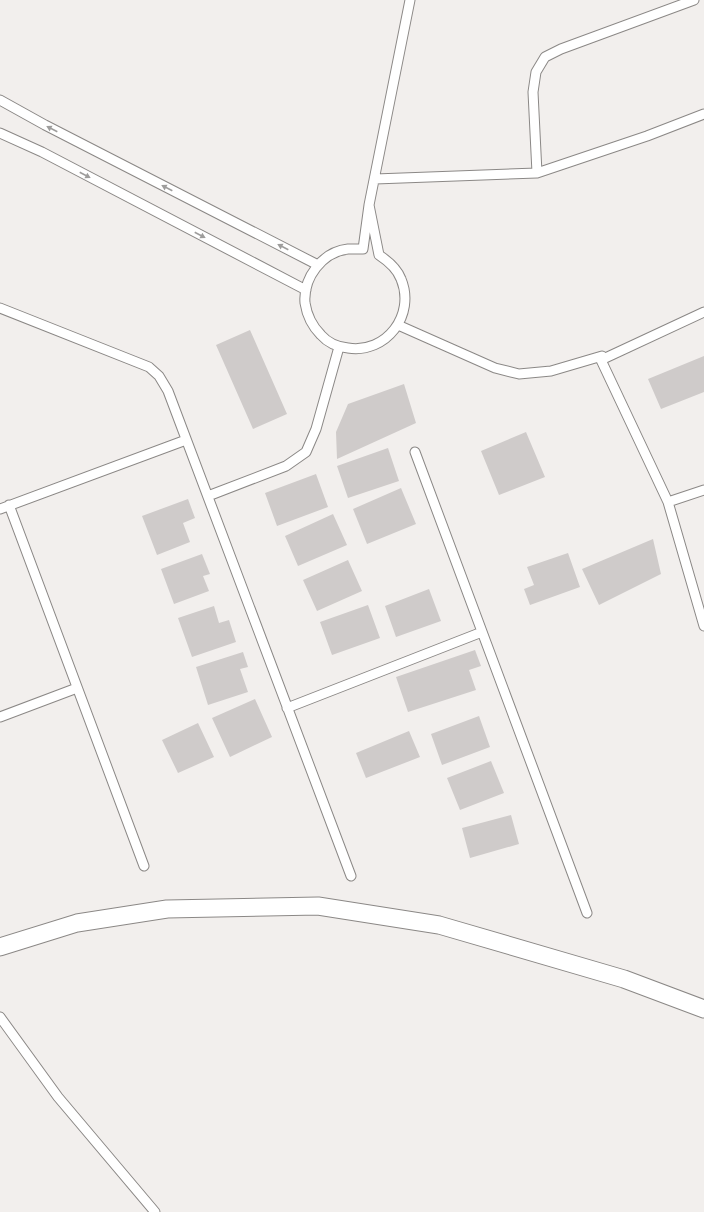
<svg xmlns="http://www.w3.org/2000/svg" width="704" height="1212" font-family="Lato,sans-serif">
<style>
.building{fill:#cfcbca}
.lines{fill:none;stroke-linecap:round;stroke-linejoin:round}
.service-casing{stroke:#8b8886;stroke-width:11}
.minor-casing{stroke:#8b8886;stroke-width:19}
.service{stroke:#fff;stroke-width:9}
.minor{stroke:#fff;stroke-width:17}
.oneway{fill:#9e9d9c}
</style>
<rect width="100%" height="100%" fill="#f2efed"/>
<path class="building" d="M250 330 287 414 253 429 216 345Z
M704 356V392L661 409 648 379Z
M404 384 416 423 337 459 336 432 348 404Z
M526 432 545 477 499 495 481 451Z
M388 448 399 481 348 498 337 466Z
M316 474 328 507 277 526 265 493Z
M401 488 416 524 367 544 353 509Z
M188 499 195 518 183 523 190 542 157 555 142 516Z
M333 514 347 545 298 566 285 536Z
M653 539 661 574 599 605 582 569Z
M568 553 580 587 530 605 524 589 534 585 527 567Z
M202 554 210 574 203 576 209 591 174 604 161 569Z
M348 560 362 591 317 611 303 580Z
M429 589 441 621 396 637 385 606Z
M368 605 380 638 332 655 320 622Z
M214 606 219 623 229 620 236 642 192 657 178 618Z
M475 650 481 666 469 670 476 690 408 712 396 677Z
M243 652 248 667 240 669 248 692 208 705 196 667Z
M255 699 272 737 230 757 212 718Z
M479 716 490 747 442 765 431 734Z
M198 723 214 757 178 773 162 740Z
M409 731 420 757 366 778 356 753Z
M491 761 504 793 460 810 447 778Z
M511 815 519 844 470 858 462 828Z"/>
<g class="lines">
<defs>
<path id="service" d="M0 100 45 125 318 265
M0 133 42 152 306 290
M537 173 533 92 536 72 545 57 561 49 694 0
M375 179 537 173 647 136 704 114
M369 205 379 255C388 261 397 268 401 279 416 315 386 354 348 348 338 347 328 343 321 335 312 326 307 316 305 303 303 278 322 252 348 249 353 249 358 249 363 249Z
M369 205 410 0
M0 308 149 367 159 376 168 391 351 876
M398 325 495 368 519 374 551 371 602 356 601 360 704 312
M601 360 668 502 704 626
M415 452 587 913
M208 496 286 466 306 452 316 429 339 347
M668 502 704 490
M9 505 144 866
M0 509 186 440
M287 708 482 632
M0 717 77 688
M0 1017 58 1097 155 1212"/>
<path id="minor" d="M0 947 77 923 167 909 318 906 439 925 624 979 704 1009"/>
</defs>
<use href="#service" class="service-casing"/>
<use href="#minor" class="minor-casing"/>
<use href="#service" class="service"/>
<use href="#minor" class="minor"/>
</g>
<defs><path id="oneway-solid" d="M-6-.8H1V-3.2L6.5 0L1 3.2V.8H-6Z"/></defs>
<g class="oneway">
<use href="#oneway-solid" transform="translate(52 129) rotate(-153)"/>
<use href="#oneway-solid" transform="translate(85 175) rotate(28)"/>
<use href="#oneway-solid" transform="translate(167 188) rotate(-153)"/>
<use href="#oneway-solid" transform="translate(200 235) rotate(28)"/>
<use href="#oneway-solid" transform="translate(283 247) rotate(-153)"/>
</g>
</svg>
